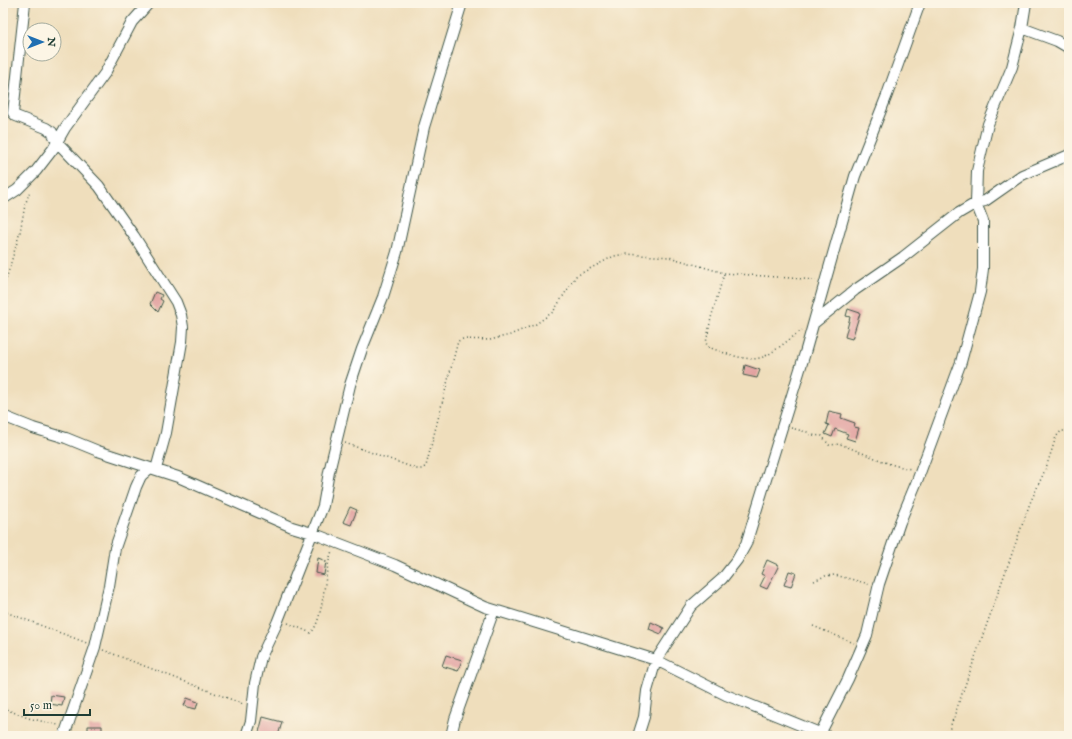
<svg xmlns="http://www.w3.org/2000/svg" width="1072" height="739" font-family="'IM FELL English',serif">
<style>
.building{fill:#e2a2a0}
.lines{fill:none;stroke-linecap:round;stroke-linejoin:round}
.minor-casing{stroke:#3e5548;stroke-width:12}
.path{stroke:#3e5548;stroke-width:1.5;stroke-dasharray:1 3;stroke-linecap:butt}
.minor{stroke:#fff;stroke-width:10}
</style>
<rect width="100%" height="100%" fill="#fcf5e5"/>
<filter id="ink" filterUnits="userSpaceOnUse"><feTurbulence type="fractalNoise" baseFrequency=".025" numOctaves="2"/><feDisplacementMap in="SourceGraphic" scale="8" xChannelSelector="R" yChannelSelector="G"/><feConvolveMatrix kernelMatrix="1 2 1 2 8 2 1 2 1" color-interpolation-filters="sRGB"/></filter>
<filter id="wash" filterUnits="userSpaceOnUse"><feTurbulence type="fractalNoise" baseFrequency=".012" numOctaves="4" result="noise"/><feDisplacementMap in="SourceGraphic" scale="16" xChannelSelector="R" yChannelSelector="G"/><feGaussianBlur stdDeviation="0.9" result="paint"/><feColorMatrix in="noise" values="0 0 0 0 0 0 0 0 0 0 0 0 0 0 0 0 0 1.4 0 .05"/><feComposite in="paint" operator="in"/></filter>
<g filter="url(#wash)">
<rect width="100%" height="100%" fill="#efdebc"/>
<g id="blocks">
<path class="building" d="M155 292 162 295 160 299 163 301 158 312 150 304Z
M848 309 860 313 852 339 845 337 850 317 846 316Z
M745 365 760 370 757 378 743 375Z
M829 411 842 414 841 418 855 423 854 427 859 428 855 441 846 438 848 434 835 429 832 437 825 434 829 425 826 424Z
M350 507 357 510 351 525 343 522Z
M318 558 326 561 324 575 316 573Z
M767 560 778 565V567L767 589 760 586 765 576 761 574Z
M789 571 796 573 791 587 784 585Z
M651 622 664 628 661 634 649 629Z
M446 655 462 660 458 671 442 666Z
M51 695 64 697 62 706 50 704Z
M187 698 198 702 196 709 184 706Z
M263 717 282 722 278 736H258Z
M88 726H102V736H88Z"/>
</g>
</g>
<g filter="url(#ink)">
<use href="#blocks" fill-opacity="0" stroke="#3e5548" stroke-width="1"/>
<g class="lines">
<defs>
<path id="minor" d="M25 3 13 113 16 116 46 128 52 132 57 142 99 186 134 236 176 302 181 315 183 327 182 342 166 433 156 469
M1022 28 1057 41 1069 48
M3 199 17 190 36 171 53 149 65 128 105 73 132 22 149 3
M814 323 855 290 903 257 959 213 976 203 985 201 1022 175 1069 155
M3 416 33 428 66 438 98 451 178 477 292 527 312 533 395 565 485 607 656 660 726 695 827 736
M64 736 95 647 109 586 115 548 136 487 141 476 150 468
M246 736 251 721 255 683 261 657 277 623 323 506 329 472 350 385 362 349 383 297 397 252 424 127 462 3
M451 736 455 719 494 610
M638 736 644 717 647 691 656 660 691 606 722 579 737 560 746 544 805 353 855 176 887 95 920 3
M819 736 848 679 867 635 879 584 900 522 917 481 961 362 980 292 983 269V221L976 203 977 171 988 124 1012 67 1022 28 1026 3"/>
</defs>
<use href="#minor" class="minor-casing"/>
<path class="path" d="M724 274 711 318 706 343 708 347C722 352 748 363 763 357 772 354 792 337 802 330
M3 290 20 232 25 205 30 191
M791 428 807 432 810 435 822 436 829 445 840 444 890 464 910 469
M345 443 417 469H422L426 466 458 341 463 339 490 340 510 335 536 324 553 312 576 276 614 256 626 254 669 257 724 273 816 280
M814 581 825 576 835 575 869 584
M3 611 87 643
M288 623 311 633C325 617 323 574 332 551
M813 626 854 643
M103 650 243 704
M3 708 28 718 58 725
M74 733 83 736
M947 736 1030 503 1046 468 1056 437 1061 431H1069"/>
<use href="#minor" class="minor"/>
</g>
</g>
<rect width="1072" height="739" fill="none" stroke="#fcf5e5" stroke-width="16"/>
<g transform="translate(42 42) rotate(90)"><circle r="19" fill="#fcf5e5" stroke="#a4ab9e"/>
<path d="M0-3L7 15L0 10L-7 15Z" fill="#1f6fb2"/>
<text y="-6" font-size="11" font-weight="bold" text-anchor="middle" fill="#1f3d34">N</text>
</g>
<path d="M24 709v6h66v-6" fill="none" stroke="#1f3d34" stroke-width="2"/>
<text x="30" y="709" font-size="12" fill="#1f3d34" stroke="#fcf5e5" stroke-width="3" paint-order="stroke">50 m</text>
</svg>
